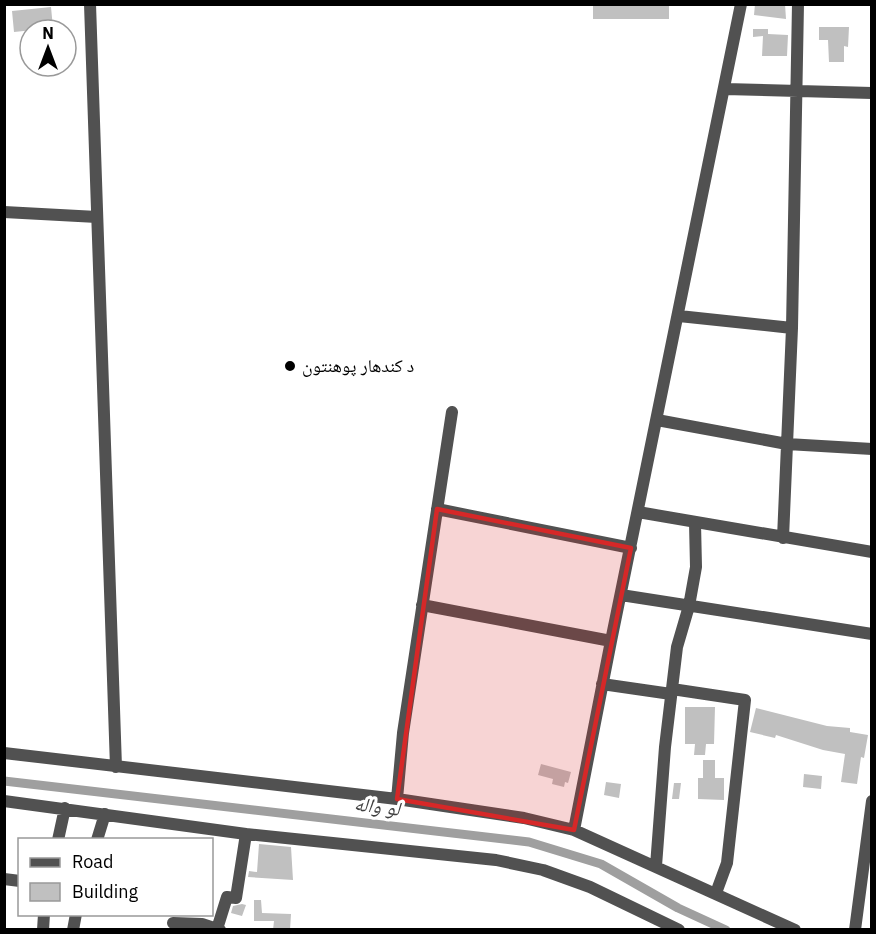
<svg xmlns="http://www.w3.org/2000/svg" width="876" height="934" font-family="'IBM Plex Sans','Noto Naskh Arabic',sans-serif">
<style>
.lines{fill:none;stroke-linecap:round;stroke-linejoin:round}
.canal{stroke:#9f9f9f;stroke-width:9}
.building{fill:#c0c0c0}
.minor{stroke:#515151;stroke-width:12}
.marked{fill:#d62828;fill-opacity:0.2;stroke:#d62828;stroke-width:4.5;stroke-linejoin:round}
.poi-dot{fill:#000;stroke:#fff;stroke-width:2}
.labels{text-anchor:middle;stroke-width:6;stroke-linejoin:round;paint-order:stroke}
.poi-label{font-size:18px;fill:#000;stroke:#fff;text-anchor:start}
.water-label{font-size:20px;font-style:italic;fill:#404040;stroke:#fff}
</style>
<rect width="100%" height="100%" fill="#fff"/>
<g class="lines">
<path class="canal" d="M4 781 529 842 601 864 678 908 726 930"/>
</g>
<path class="building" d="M593 4H669V19H593Z
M755 4H785L786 19 754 15Z
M51 7 53 28 14 32 12 11Z
M819 27H849L848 47 844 46V62H829L828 40H819Z
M753 29H768V34L788 35 787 56H762L763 36 753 37Z
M685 707H715L714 744H706L705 755H694L695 744H685Z
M756 708 827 726 850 728V732L868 735 864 758 861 757 857 784 841 782 845 754 823 750 776 735 775 738 750 732Z
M703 760H715V778H724V800L698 799V778H703Z
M541 764 571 772 568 783 565 782 564 787 552 784 553 779 538 775Z
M804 774 822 776 821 789 803 787Z
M606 782 621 784 619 798 604 795Z
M674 783H681L679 799H672Z
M259 844 291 847 293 880 248 877 249 871 257 872Z
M254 900H261L262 913 291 914 290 930H273L274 921H254Z
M242 904 246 905 242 916 231 913 233 906Z"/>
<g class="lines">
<path class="minor" d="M90 4 116 767
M725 89 872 93
M4 212 97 217
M679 316 792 328
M657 420 787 444 872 449
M437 509 631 548
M638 512 872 552
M783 538 792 328 798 4
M621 595 872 634
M422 605 611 641
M602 684 671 694
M672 689 745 700 727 863 716 893
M4 753 397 799 524 818 574 830 795 930
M397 799 403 733 452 412
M4 801 246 834 496 860 543 870 590 887 679 930
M574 830 611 641 741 4
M58 840 65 808
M97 840 105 814
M656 866 665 747 677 647 689 606 696 567 695 523
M4 879 20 881
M173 923 202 924 220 930
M217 929 227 897 236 898 246 834
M43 930 44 914
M73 930 76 914
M855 930 872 801"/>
</g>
<path class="marked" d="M437 509 631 548 574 830 397 799Z"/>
<circle class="poi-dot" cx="290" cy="366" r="6"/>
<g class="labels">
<g class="poi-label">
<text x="302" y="372">د کندهار پوهنتون</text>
</g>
<g class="water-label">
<text transform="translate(377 806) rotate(7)" y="7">لو واله</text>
</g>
</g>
<rect width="876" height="934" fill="none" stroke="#000000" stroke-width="12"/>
<rect x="18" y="838" width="195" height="78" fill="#ffffff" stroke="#999999" stroke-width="1.5"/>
<rect x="30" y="858" width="30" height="9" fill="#515151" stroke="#999999" stroke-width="1.5"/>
<text x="72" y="868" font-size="18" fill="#000000">Road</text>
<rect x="30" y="883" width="30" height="18" fill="#c0c0c0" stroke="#999999" stroke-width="1.5"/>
<text x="72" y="898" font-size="18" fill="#000000">Building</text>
<g transform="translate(48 48)"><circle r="28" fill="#ffffff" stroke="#999999" stroke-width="1.5"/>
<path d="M0-4.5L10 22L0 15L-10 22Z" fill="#000000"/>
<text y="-9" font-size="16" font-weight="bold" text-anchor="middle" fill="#000000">N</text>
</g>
</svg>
